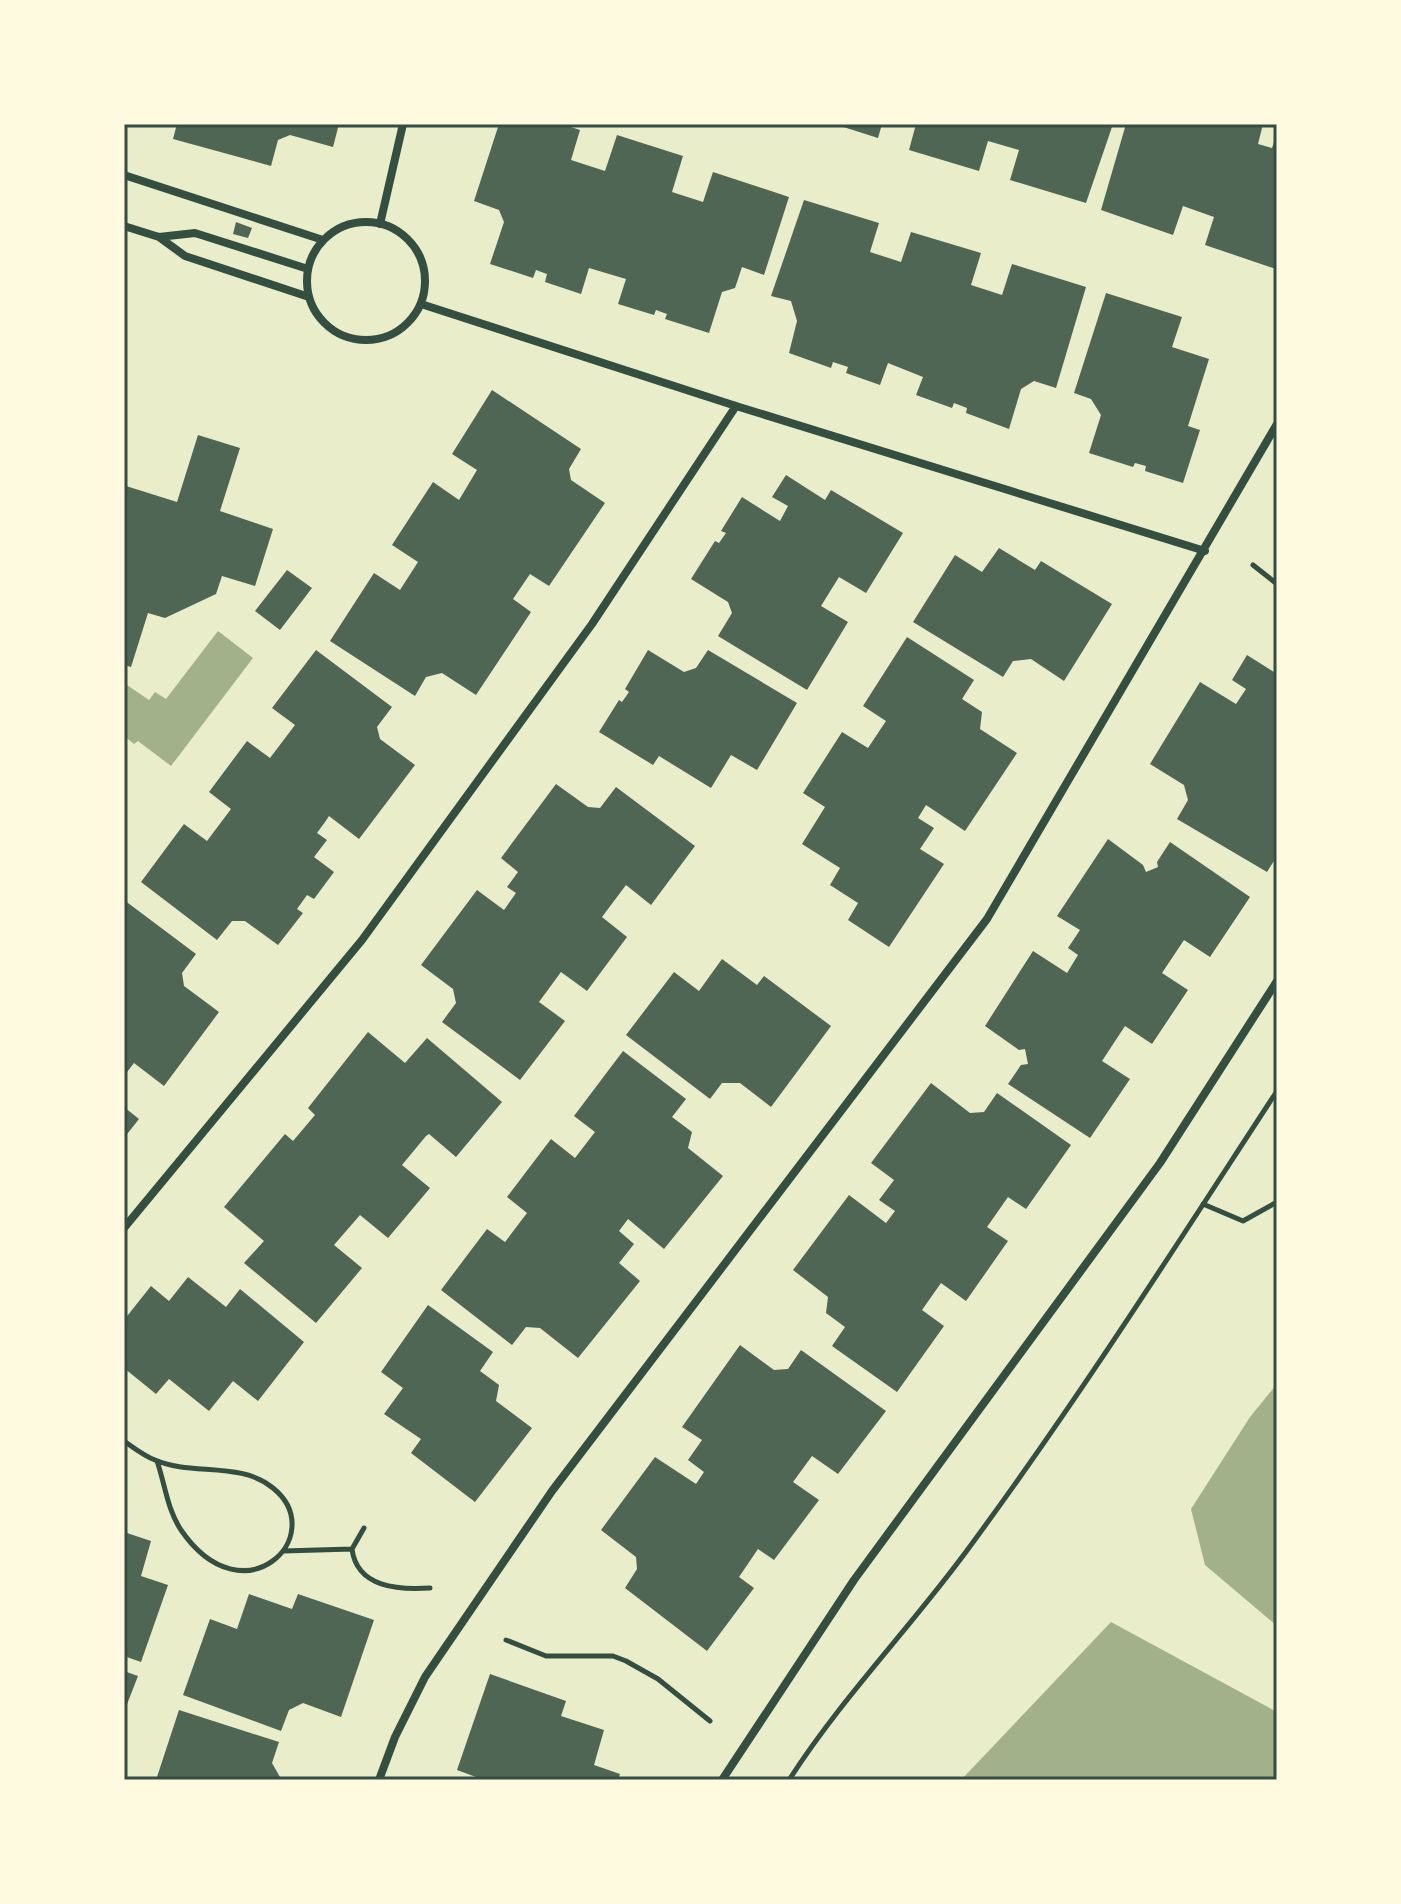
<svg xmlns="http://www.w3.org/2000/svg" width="1401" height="1904" font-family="'Work Sans',sans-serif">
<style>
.water{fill:#a3b18a}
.building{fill:#4f6655}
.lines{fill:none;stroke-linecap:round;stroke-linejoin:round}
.path{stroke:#344e41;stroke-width:5}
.minor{stroke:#344e41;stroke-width:8}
.neatline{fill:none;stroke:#344e41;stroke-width:3}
</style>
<rect width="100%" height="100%" fill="#e9edc9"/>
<path class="water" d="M218 631 253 658 171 766 138 741 134 744 124 736V683L149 700 155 692 166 699Z
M1277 1384V1626L1205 1565 1191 1509 1250 1417Z
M1111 1622 1277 1712V1780H961Z"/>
<path class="building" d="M177 124H339L333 147 290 135 278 140 271 166 173 139Z
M499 124H562L580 130 571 160 605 171 617 135 683 156 672 192 703 202 713 172 789 197 764 275 742 267 735 288 722 292 709 333 665 319 667 314 656 310 654 315 618 304 626 279 589 268 581 294 545 282 547 274 536 270 533 278 490 264 504 222 499 210 474 201Z
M834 124H882L878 138Z
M916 124H1113L1086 203 1010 180 1019 150 988 141 979 171 909 150Z
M1126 124H1263L1258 144 1272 148 1277 133 1276 269 1205 245 1214 217 1183 206 1173 235 1101 210Z
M804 200 879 223 870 252 901 262 911 232 981 253 971 285 1002 295 1012 264 1086 287 1056 388 1034 381 1021 389 1009 429 966 413 967 408 954 403 952 408 916 395 923 377 888 363 880 385 846 373 848 367 833 362 831 368 789 353 797 321 791 301 771 296Z
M236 222 252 228 248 238 233 234Z
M1106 293 1182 317 1172 347 1209 359 1188 426 1200 430 1183 483 1145 471 1146 466 1135 463 1133 467 1089 453 1101 415 1091 399 1074 393Z
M492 390 581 449 569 469 571 480 605 503 549 586 530 574 513 599 531 612 476 695 442 673 426 677 415 696 330 641 374 573 400 590 418 562 392 545 433 482 459 500 477 470 452 454Z
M198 435 240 448 220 511 273 529 255 586 222 576 216 594 165 618 148 613 131 667 124 665 126 486 177 502Z
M786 475 825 500 831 490 903 533 866 593 839 577 821 606 848 622 807 690 718 636 732 613 728 602 691 579 715 541 719 543 726 533 721 531 742 497 780 521 788 506 772 497Z
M999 548 1035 570 1041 561 1112 604 1064 681 1031 659 1013 661 1003 677 913 622 955 555 982 572Z
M287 570 312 588 280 630 255 611Z
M907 637 974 680 962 699 982 712 980 729 1017 753 965 831 926 805 918 818 934 828 920 849 944 864 889 947 848 920 858 903 830 885 840 868 802 844 825 807 803 793 842 732 868 748 886 721 863 706Z
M316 650 392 707 377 727 380 739 415 765 359 839 329 816 325 822 317 833 327 840 314 857 334 872 314 899 307 895 297 909 303 913 278 945 245 921H232L217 940 141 882 184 824 207 841 231 809 209 792 247 741 270 758 295 725 272 708Z
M648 650 684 672 696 668 708 650 797 703 757 770 731 755 711 788 659 756 653 765 599 732 619 700 622 702 629 692 625 689Z
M1247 655 1277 674V856L1267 872 1177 819 1188 800 1184 785 1150 764 1200 682 1236 704 1246 689 1232 680Z
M556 784 588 807 600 808 616 787 695 846 651 905 626 885 602 917 627 937 587 991 561 972 539 1002 565 1021 520 1080 442 1022 456 1003 453 989 421 965 477 890 504 910 516 893 507 887 518 872 501 858Z
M1108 839 1143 865 1146 872 1158 867 1157 862 1170 842 1250 897 1210 957 1184 940 1162 973 1188 990 1152 1044 1125 1026 1102 1061 1130 1079 1090 1138 1008 1084 1021 1065 1028 1064 1025 1049 1019 1050 985 1026 1033 951 1067 973 1078 955 1068 948 1080 930 1057 916Z
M124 900 196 954 182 973 184 986 219 1012 164 1086 134 1063 124 1076Z
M722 959 757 985 764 976 831 1026 771 1107 740 1083H722L710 1099 626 1035 674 972 699 991Z
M368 1032 405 1063 427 1038 502 1102 456 1157 429 1134 426 1136 402 1165 430 1188 388 1238 360 1215 334 1245 362 1268 316 1323 244 1263 264 1241 224 1207 285 1134 293 1141 315 1115 308 1108Z
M623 1051 686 1099 672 1117 692 1132 688 1148 723 1176 664 1249 628 1219 619 1231 634 1244 619 1263 640 1281 578 1358 540 1328 526 1327 512 1345 441 1290 487 1229 505 1242 527 1213 507 1197 551 1139 575 1158 595 1132 574 1116Z
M931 1083 970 1113 984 1112 997 1093 1071 1145 1026 1209 1008 1197 987 1227 1008 1241 966 1301 941 1283 922 1310 944 1326 897 1392 832 1346 845 1327 826 1313 828 1297 793 1270 849 1195 886 1223 895 1211 879 1200 894 1180 871 1163Z
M124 1107 139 1119 124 1138Z
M188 1277 226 1307 240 1289 304 1342 258 1401 233 1381 209 1411 169 1379 156 1394 124 1368V1320L151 1286 169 1301Z
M428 1305 493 1352 480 1371 499 1385 496 1401 532 1428 475 1502 411 1453 421 1439 384 1414 403 1388 381 1372Z
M740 1345 774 1370 788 1369 801 1350 886 1411 838 1474 812 1456 793 1482 819 1500 774 1560 758 1549 739 1577 754 1588 707 1651 625 1588 637 1569 636 1557 601 1530 655 1457 696 1484 704 1472 688 1460 702 1440 682 1427Z
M124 1532 151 1541 141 1576 168 1585 141 1662 124 1656Z
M249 1594 292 1609 298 1594 374 1620 341 1717 303 1703 289 1710 281 1731 183 1695 210 1619 237 1629Z
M124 1671 138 1676 124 1712Z
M490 1674 566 1701 561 1716 604 1730 594 1765 620 1774 618 1780H484L457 1770Z
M179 1710 279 1742 272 1763 280 1777 286 1780H156Z"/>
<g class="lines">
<path class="path" d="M1253 565 1277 584
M1203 1204 1243 1221 1277 1202
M124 1441C134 1448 144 1456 155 1460 191 1476 241 1461 273 1488 331 1535 244 1622 181 1530 167 1509 165 1484 157 1461
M364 1528 352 1549C357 1588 399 1590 430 1588
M283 1551 352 1549
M506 1640 546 1656H613L626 1661 658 1679 710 1721
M789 1780C843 1696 913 1625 971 1545 1079 1398 1177 1244 1277 1091"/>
<path class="minor" d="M124 175 323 240
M307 281a59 59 0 1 1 118 0a59 59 0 1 1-118 0Z
M380 224 403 124
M124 226 159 237 195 233 308 269
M159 237 185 256 309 297
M421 304 736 406 1205 551
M124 1228 362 940 592 624 736 406
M379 1780 395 1737 425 1677 552 1491 987 919 1277 424
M722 1780 854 1580 1160 1163 1277 981"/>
</g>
<rect width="1401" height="1904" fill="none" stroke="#fefae0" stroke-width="252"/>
<rect x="126" y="126" width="1149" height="1652" class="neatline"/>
</svg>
